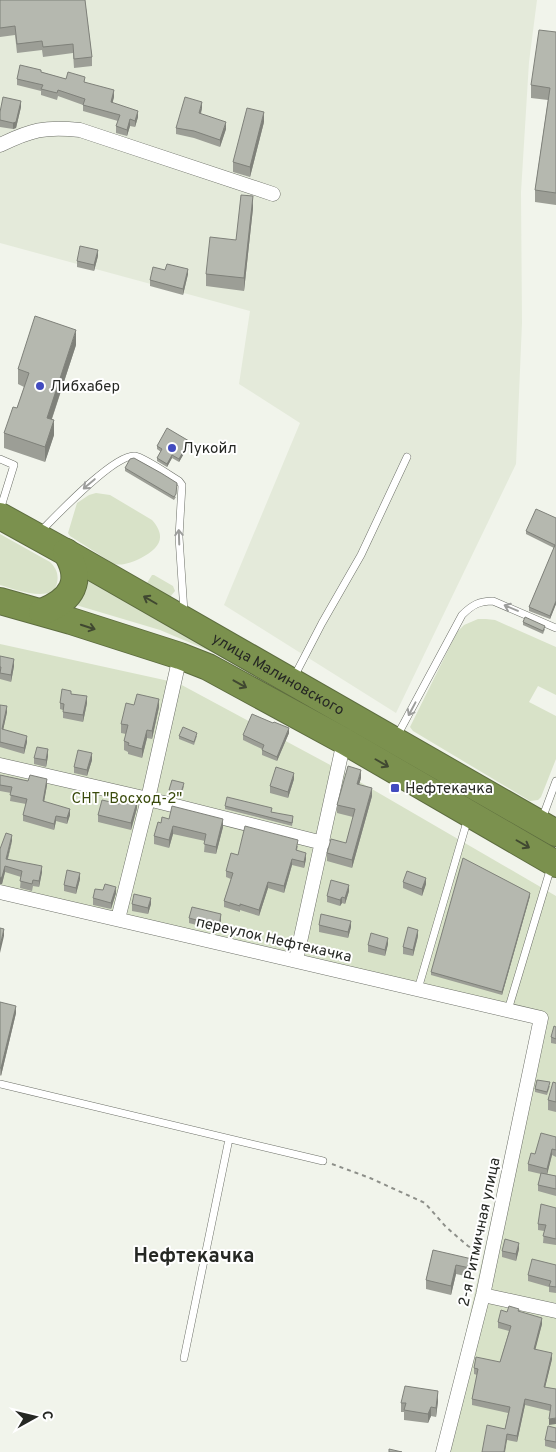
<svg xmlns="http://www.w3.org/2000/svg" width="556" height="1452" font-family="Overpass,sans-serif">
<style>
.built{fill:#e4eada}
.green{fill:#d8e2c8}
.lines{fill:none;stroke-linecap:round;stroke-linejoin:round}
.lane-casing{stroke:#6c6f67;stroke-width:8}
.street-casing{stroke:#6c6f67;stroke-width:15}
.highway-casing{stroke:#5d6c3f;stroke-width:28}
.path{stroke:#8d8f89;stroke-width:2;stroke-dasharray:4 4;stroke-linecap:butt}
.lane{stroke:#fff;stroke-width:7}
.street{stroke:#fff;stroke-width:14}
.highway{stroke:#7b914e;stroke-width:26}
.wall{fill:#9c9e96}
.shaded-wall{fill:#7f817a}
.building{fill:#b5b8af;stroke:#7f817a}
.oneway{stroke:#9d9e9c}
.oneway2{stroke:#404831}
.poi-dot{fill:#424bbf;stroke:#fff;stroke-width:2}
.labels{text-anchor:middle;stroke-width:4;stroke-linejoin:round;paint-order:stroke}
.poi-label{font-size:15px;fill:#262824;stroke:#fff;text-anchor:start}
.street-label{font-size:15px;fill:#262824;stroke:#fff}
.park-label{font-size:15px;fill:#3a4b0c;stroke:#fff}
.district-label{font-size:20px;font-weight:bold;fill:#262824;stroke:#fff}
</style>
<rect width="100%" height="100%" fill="#f1f4eb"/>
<path class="built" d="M0 0H537L529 62 521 192 522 323 516 464 396 713 224 605 300 423 239 384 250 311 0 243Z"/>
<path class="green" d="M96 493 110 495 152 520C168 538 158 549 141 558 133 562 123 566 114 564L70 536 68 533 77 503 89 495Z
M0 534 50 562C56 568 59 574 57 583 53 604 14 589 0 585Z
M152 575H154L173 586 175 591 170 597 148 586 147 583Z
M87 576 220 654 219 655 160 630 76 605Z
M478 619H486L495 620 556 647V695L538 686 529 702 556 716V759L541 797 538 800 530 801 413 731 410 727 457 632 464 625Z
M0 644 178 683 334 767 556 896V1452H439L536 1020 0 895Z"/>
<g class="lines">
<defs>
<path id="lane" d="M0 459 14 465 0 510
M40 532C55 517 115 453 135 456 145 458 169 475 179 481L182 485 179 537 184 612
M294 677 322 623 361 555 407 457
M397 736 462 615C472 605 479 601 493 601L556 628
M542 819 556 781
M418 989 468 818
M508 1010 551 867
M0 1084 323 1161
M184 1358 229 1139"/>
<path id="street" d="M0 145C31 130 45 126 80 130L273 194
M0 765 148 799 323 843
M0 892 541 1018 483 1295 443 1452
M118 919 148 799 180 656
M296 960 344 741
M483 1295 556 1311"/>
<g id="highway">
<path id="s1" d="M0 516 76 558 556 833"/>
<path d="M0 601 71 621 180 656 208 667 344 741 556 864"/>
<path d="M42 612C72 600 84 581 66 552"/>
</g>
</defs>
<use href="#lane" class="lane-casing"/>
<use href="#street" class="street-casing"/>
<use href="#highway" class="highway-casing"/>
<path class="path" d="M332 1164 370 1178 425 1203 446 1227 468 1246 480 1253"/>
<use href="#lane" class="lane"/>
<use href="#street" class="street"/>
<use href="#highway" class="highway"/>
</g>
<path class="wall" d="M0 0H85L92 57V66L74 68 73 53 43 57 42 50 17 53 15 35 0 37Z
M556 32V205L535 202V190L548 100 531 98V85Z
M41 72 66 79 85 82 114 97 112 103 138 117 135 127 130 126 127 136 116 133V126L118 121 83 111V105L58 96 57 100 41 95V91L17 85V79Z
M21 107 16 128 13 129 0 127V112Z
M202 108 201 114 226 129 220 147 194 138 176 134V128Z
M264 122 250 177 233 172V162Z
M253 208 244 291 206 286V274L236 240Z
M98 256 94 271 77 267V261Z
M165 270 188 274 183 295 150 286V280Z
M76 345 52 419 54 435 45 462 4 448V433L17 408 24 387 18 384V369Z
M189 445 179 462 172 458 167 467 157 461V458L161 452 157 449V446Z
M125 468 176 497 174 500 125 471Z
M556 518V604L550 619 529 611V607L554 548 526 534V531Z
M523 622 545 629 543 634 523 625Z
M0 656 14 666 11 682 0 679Z
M71 694 87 703 83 722 63 718V710L60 709V703Z
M0 705 7 712 3 730 27 742 24 754 0 747Z
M134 705 159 707 152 739 147 738 142 758 128 754V752L124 750V741L126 734 121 733V724Z
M289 733 277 761 262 755V749L243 740V735Z
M179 736H197L194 745 179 739Z
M48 756 46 767 34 764V758Z
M92 760 87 776 74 773V767Z
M0 775 47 785 44 802 70 815 67 824 56 821 54 830 23 821V815L26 804 10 801 11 793 0 791Z
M361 778 359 784 372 796 352 868 327 861V853L346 843 353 817 337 813V805Z
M294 779 288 798 270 793V786Z
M184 786 181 797 169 793V790Z
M119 804 137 808 131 830 98 822V815Z
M225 806 272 812 293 820 292 826 225 809Z
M169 819 223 827 216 854 204 852 205 841 173 834 169 848 154 844V836L161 823Z
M12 841 8 859 42 872 39 887 33 886 32 891 20 888 21 877 5 872 2 884H0Z
M298 846 297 850 306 859 304 868 292 865 284 893 268 888 259 916 240 910V912L224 907V901L231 879 226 877V871L238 855Z
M80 879 76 894 64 891V885Z
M403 882 426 884 422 896 403 888Z
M349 891 345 904 342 903 340 906 327 902V896Z
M116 893 111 909 93 905V898Z
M530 896 502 995 431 975V972Z
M132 904H151L148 914 132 911Z
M189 918 221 919 219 931 189 923Z
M319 925 351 927 348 938 319 932Z
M418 936 413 956 403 954V947Z
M388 944 385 956 368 952V945Z
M0 1002 16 1013 1 1076 0 1075Z
M556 1027V1044L551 1043V1037Z
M556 1083V1112L548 1110V1100Z
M550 1086 547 1095 535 1092V1089Z
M556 1137V1157L552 1155 547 1174 556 1176V1196L538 1191V1185L541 1174 528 1171V1164L535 1154Z
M556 1208V1245L543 1243 544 1231 538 1230V1224Z
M519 1249 516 1261 502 1257V1251Z
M433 1250 472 1268 470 1277 456 1274 451 1295 426 1289V1280Z
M556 1265V1293L549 1292V1287L528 1281V1275Z
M507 1312H519L542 1324 535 1349 552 1359 545 1387 556 1389 549 1425 550 1411 525 1405 517 1442 507 1440 505 1429 508 1413 472 1405V1399L477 1375 474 1374V1368L500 1362 509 1331 498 1328V1322Z
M438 1401 436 1417 431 1416 428 1423 404 1420V1412H401V1403Z
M556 1428V1449L545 1446V1440Z"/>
<path class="shaded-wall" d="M114 90V97L111 109V102Z
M21 101V107L16 128 13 129V123Z
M202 102V108L199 119V113Z
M138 111V117L135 127V121Z
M264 112V122L250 177V167Z
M130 119V126L127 136V130Z
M226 122V129L220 147V140Z
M253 196V208L244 291V278Z
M98 250V256L94 271V265Z
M188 269V274L183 295V289Z
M76 330V345L47 433V418Z
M54 420V435L45 462V447Z
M189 441V445L179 462V459Z
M172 455V458L167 467V464Z
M556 601V604L550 619V616Z
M14 659V666L11 682V675Z
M87 696V703L83 722V715Z
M159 699V707L152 739V731Z
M7 706V712L2 735V729Z
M289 728V733L277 761V757Z
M147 730V738L142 758V749Z
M27 736V742L24 754V748Z
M48 749V756L46 767V760Z
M92 753V760L87 776V770Z
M361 770V778L357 792V784Z
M294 773V779L288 798V792Z
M47 779V785L43 807V801Z
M372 788V796L352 868V860Z
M137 802V808L131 830V823Z
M70 809V815L67 824V818Z
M56 816V821L54 830V824Z
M223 819V827L216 854V847Z
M173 826V834L169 848V840Z
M12 835V841L6 865V859Z
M306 853V859L304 868V862Z
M292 859V865L284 893V886Z
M5 866V872L2 884H0V878Z
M42 866V872L39 887V881Z
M80 873V879L76 894V888Z
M426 878V884L422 896V889Z
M268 882V888L259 916V910Z
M349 885V891L345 904V898Z
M116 887V893L111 909V903Z
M530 893V896L502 995V992Z
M342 897V903L340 906V900Z
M151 898V904L148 914V908Z
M221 914V919L219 931V926Z
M351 921V927L348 938V932Z
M4 929V936L0 953V946Z
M418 930V936L413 956V950Z
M388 938V944L385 956V950Z
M16 1006V1013L1 1076V1068Z
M552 1149V1155L547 1175V1169Z
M519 1243V1249L516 1261V1254Z
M472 1259V1268L470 1277V1268Z
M456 1265V1274L451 1295V1286Z
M542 1318V1324L534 1355V1349Z
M552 1353V1359L544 1392V1387Z
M438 1391V1401L436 1417V1408Z
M525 1399V1405L517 1442V1436Z
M431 1407V1416L428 1423V1414Z
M556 1418V1424L549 1425V1419Z
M507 1434V1440L505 1452H504Z"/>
<path class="building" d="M0 0H85L92 57 74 59 73 44 43 47 42 41 17 44 15 26 0 28Z
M539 30 556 32V193L535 190 550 88 531 85Z
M20 65 41 70V72L66 79 68 72 85 77 84 82 114 90 111 102 138 111 135 121 130 119 127 130 116 126 120 115 83 105 85 99 58 90 57 93 41 89 43 85 17 79Z
M3 97 21 101 16 122 13 123 0 120V112Z
M185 97 202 102 199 113 226 122 220 140 194 131 176 128Z
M247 108 264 112 250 167 233 162Z
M241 195 253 196 244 278 206 274 210 237 236 240Z
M80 246 98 250 94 265 77 261Z
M167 264 188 269 183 289 150 280 153 267 165 270Z
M35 316 76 330 47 418 54 420 45 447 4 433 13 407 17 408 29 373 18 369Z
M167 428 189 441 179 459 172 455 167 464 157 458 162 449 157 446Z
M134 458 161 473 177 483 176 494 174 497 125 468 130 459Z
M536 509 556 518V601L550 616 529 607 555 545 526 531Z
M525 617 545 626 543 631 523 622Z
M0 656 14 659 11 675 0 673 1 667H0Z
M62 689 71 691V694L87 696 83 715 63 712 64 704 60 703Z
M137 694 159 699 152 731 147 730 142 749 128 745 129 743 124 741 128 725 121 724 126 703 134 705Z
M0 705 7 706 2 729 27 736 24 748 0 742Z
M252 714 273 723 274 722 289 728 277 757 262 750 264 745 243 735Z
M183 727 197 733 194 742 179 736Z
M37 747 48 749 46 760 34 758Z
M78 750 92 753 87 770 74 767Z
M348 766 361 770 357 784 372 788 352 860 327 853 331 839 346 843 355 809 337 805Z
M276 767 294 773 288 792 270 786Z
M0 775 28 781 30 775 47 779 43 801 70 809 67 818 56 816 54 824 23 815 27 799 10 795 12 787 0 785Z
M172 780 184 783 181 793 169 790Z
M227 797 272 808 271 812 293 816 292 823 225 806Z
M121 798 137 802 131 823 98 815 102 800 119 804Z
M172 806 223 819 216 847 204 844 206 834 173 826 169 840 154 836 158 822 161 823 162 817 169 819Z
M245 826 298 840 296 850 306 853 304 862 292 859 284 886 268 882 259 910 240 904V906L224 901 233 873 226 871 231 853 238 855Z
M6 833 12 835 6 859 42 866 39 881 33 880 32 884 20 881 22 871 5 866 2 877 0 878V849Z
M463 858 530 893 502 992 431 972Z
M67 870 80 873 76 888 64 885Z
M407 871 426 878 422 889 403 882Z
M331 880 349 885 345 898 342 897 340 900 327 896Z
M105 884 116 887 111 903 93 898 95 889 103 890Z
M134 894 151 898 148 908 132 904Z
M192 907 221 914 219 926 189 918Z
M321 914 351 921 348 932 319 925Z
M408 927 418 930 413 950 403 947Z
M0 928 4 929 0 946Z
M371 933 388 938 385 950 368 945Z
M0 1002 16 1006 1 1068H0Z
M554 1026 556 1027V1039L551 1037Z
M537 1080 550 1082 547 1092 535 1089Z
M553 1082 556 1083V1102L548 1100Z
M541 1133 556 1137V1150L552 1149 547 1169 528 1164 531 1153 535 1154Z
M541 1173 556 1176V1189L538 1185Z
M541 1204 556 1208V1239L543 1236 546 1225 538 1224Z
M505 1239 519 1243 516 1254 502 1251Z
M433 1250 472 1259 470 1268 456 1265 451 1286 426 1280Z
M532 1259 556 1265V1287L549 1286 551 1281 528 1275Z
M509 1306 519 1309 518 1311 542 1318 534 1349 552 1353 544 1387 556 1389V1418L549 1419 551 1405 525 1399 517 1436 507 1434 504 1452H482L487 1425 505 1429 510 1407 472 1399 478 1369 474 1368 476 1357 500 1362 511 1326 498 1322 501 1310 507 1312Z
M405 1386 438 1391 436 1408 431 1407 428 1414 404 1410 406 1403H401Z
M548 1426 556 1428V1442L545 1440Z
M389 1449 402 1452H389Z"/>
<defs><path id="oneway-shaft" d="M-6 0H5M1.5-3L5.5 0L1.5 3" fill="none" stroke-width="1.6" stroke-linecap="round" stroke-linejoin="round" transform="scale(1.25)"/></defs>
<g class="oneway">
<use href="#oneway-shaft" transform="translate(89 484) rotate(140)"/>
<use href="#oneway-shaft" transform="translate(179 537) rotate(-92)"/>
<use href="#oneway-shaft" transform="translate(511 608) rotate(-157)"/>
<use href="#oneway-shaft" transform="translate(412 709) rotate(118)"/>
</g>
<g class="oneway2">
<use href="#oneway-shaft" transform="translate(150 600) rotate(-150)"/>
<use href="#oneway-shaft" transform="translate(88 627) rotate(18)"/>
<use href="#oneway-shaft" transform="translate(240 684) rotate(29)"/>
<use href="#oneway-shaft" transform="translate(382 763) rotate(30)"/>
<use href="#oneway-shaft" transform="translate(523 844) rotate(30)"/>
</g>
<g class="poi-dot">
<circle cx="40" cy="386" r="5"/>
<circle cx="172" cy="448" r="5"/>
<rect x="390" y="783" width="10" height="10" rx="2.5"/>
</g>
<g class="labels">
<g class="poi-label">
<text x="50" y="391">Либхабер</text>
<text x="182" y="453">Лукойл</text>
<text x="405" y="793">Нефтекачка</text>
</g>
<g class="street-label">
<text dy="5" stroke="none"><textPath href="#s1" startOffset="320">улица Малиновского</textPath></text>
<text transform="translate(274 939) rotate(13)" y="5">переулок Нефтекачка</text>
<text transform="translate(479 1232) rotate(-78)" y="5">2-я Ритмичная улица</text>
</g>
<g class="park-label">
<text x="127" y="803">СНТ "Восход-2"</text>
</g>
<g class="district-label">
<text x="194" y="1262">Нефтекачка</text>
</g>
</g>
<g transform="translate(35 1417) rotate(82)" stroke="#ffffff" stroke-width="4" paint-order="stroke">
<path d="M0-4L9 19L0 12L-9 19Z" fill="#262824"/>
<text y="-8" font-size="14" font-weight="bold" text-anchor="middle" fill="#262824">С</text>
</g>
</svg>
